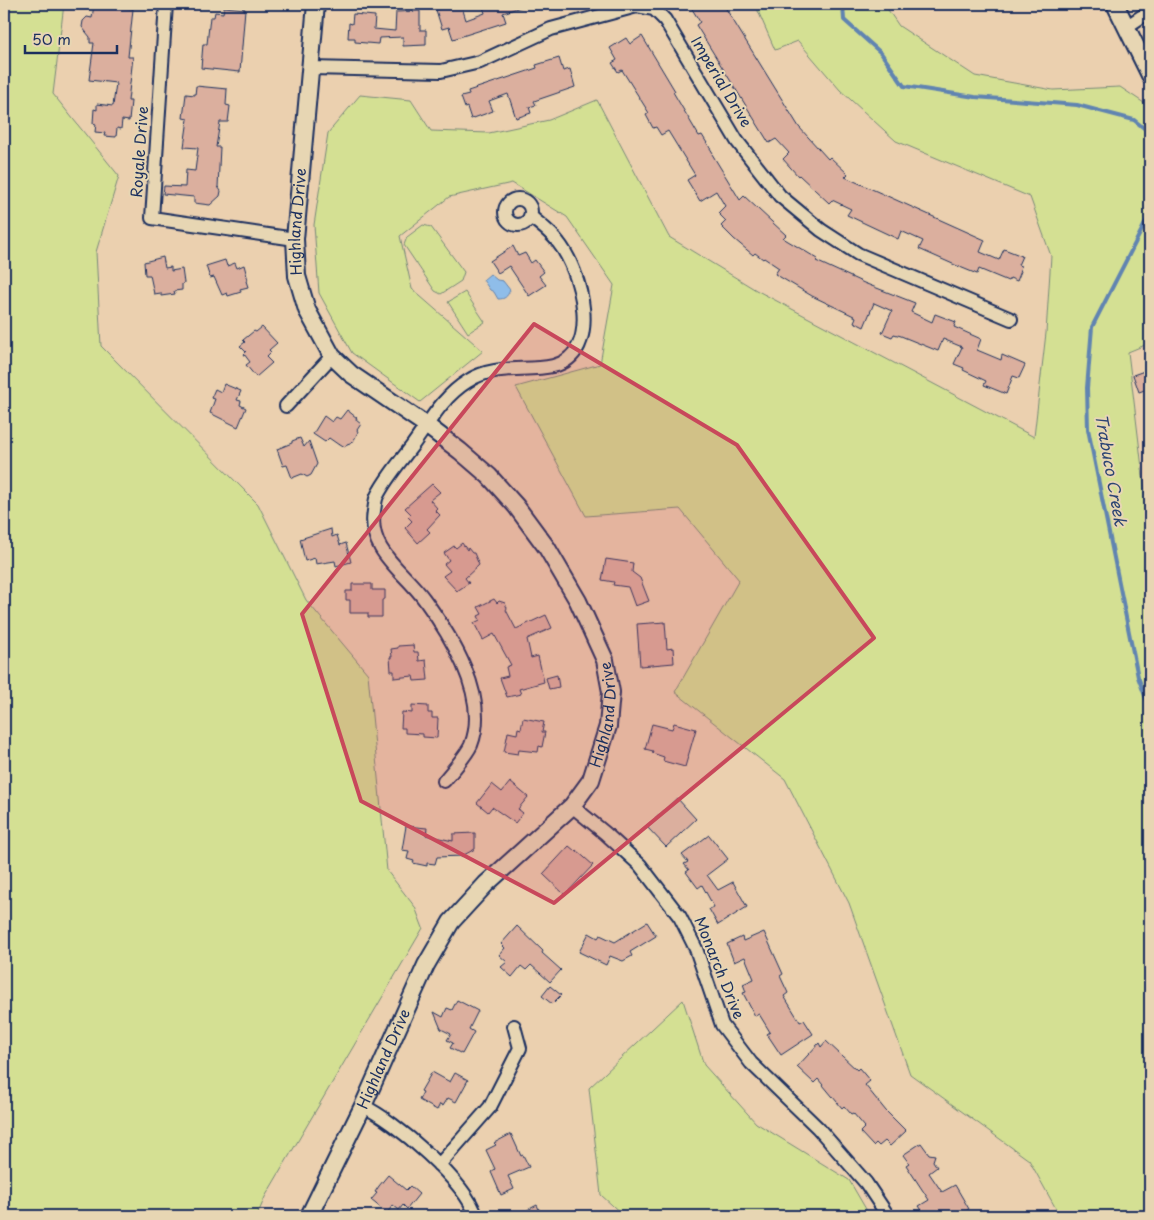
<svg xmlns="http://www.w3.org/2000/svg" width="1154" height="1220" font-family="'Playpen Sans',sans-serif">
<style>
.green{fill:#d4e093;stroke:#788878}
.water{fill:#8fbde9;stroke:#6184b1}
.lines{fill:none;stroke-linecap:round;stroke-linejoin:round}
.stream{stroke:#6184b1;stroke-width:4}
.building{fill:#dbaf9e;stroke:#1b2f5e}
.minor-casing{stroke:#1b2f5e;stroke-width:16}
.tertiary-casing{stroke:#1b2f5e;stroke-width:20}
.minor{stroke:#e7d6b3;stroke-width:12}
.tertiary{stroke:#e7d6b3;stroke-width:16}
.marked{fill:#c8485b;fill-opacity:0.2;stroke:#c8485b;stroke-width:4;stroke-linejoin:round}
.labels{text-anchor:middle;stroke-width:4;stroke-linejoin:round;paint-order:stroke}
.street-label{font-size:15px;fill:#1b2f5e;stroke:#e7d6b3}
.water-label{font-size:16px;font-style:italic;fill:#2c4473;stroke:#e7d6b3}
</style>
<rect width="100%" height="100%" fill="#ebd0af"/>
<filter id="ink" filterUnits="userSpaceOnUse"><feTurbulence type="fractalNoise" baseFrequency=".02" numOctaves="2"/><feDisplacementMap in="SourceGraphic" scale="10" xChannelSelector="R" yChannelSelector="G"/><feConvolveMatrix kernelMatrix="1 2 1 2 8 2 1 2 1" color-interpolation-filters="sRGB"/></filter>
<g filter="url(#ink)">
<path class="green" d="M4 4H64L53 94 119 176 96 252 101 346 258 504 306 600 368 674 387 871 415 907 423 928 265 1197 257 1216H4Z
M755 4H884L899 26 975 76 1053 90 1120 87 1150 107V343L1128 352 1150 534V1216H1060L1029 1160 910 1074 849 903 785 779 675 692 739 580 680 509 586 516 516 387 600 364 614 285 567 217 512 183 449 197 400 236 412 289 483 351 420 402 352 353 319 293 314 225 328 133 360 95 411 100 431 131 489 133 549 120 597 100 669 237 756 290 1034 437 1046 333 1051 256 1030 197 896 141 840 90 798 41 775 50Z
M423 225 431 227 464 272 461 281 441 294 435 291 404 245 407 237Z
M465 292 485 322 468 333 448 302Z
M683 1000 704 1065 756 1123 849 1180 870 1216H624L601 1195 589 1088Z"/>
<path class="water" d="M490 274 497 280 503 281 510 290C507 297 505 299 498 299L494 292 490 290 483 280Z"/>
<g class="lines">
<path class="stream" d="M843 4 844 20 881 53 904 86 975 97 1077 105 1134 120 1150 133
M1150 214 1092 327 1087 388 1088 429 1138 677 1150 709"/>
</g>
<path class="building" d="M453 4H461L466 20 485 13 482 4H526V5L503 13 506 22 453 39 449 27 442 29 436 10Z
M689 4H723L799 127 828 159 830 157 848 174 845 177 985 240 980 252 999 260 1004 249 1022 256 1018 265 1021 266 1020 270 1021 271 1017 281 1010 278 1008 281 979 269 977 274 955 265 919 249 923 241 901 231 898 239 847 215 851 209 832 200 829 203 799 175 798 176 783 159 789 153 776 139 769 143 696 25 700 22Z
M94 5 133 9 128 57H133L128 101H131L129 121 122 120 121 129 117 128 116 137 104 136 105 133 95 132 96 124 93 123 94 109 97 110V104L113 106 116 83 89 80 94 43H90V37L82 27 83 21 87 17 92 18Z
M224 7 245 9 240 72 201 68 203 44H207L210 17H214L215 12 223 13Z
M420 11V30H426V45L403 46V37L379 38 378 44 355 42V38H348L349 23 352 24 353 14 375 16 374 29 395 31 396 12Z
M642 36 675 91 673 92 699 136 702 135 713 153 712 154 740 200 744 196 786 235 783 238 818 259 816 261 864 283 915 303 911 312 932 322 935 314 956 322 954 327 981 339 977 350 1001 360 1002 355 1025 365 1019 378 1013 376 1006 394 984 385 986 381 963 370 964 368 954 364 962 347 943 339 938 351 901 336 894 334 892 337 882 333 892 311 874 303 864 327 854 322 856 317 812 296 775 274 779 268 764 258 763 259 755 253 753 255 734 239 721 226 726 221 718 213 725 206 716 191 700 201 687 180 695 175 668 131 661 135 656 127 653 128 646 115 649 113 622 70 618 72 612 63 617 60 610 48 626 38 630 44Z
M559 58 563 71 570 69 575 87 534 101 536 105 529 107 531 113 516 118 508 94 489 101 493 111 471 119 467 107 465 108 461 97 469 95 468 91 537 68 536 65Z
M196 86 227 89 226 105 230 106 228 122H220L216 147H220L218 187 221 191 220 196 210 205 194 203V197L163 194 164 186 185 187 186 170 195 171 198 148 184 147 188 119 183 118 186 94 195 95Z
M513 246 518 256 525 253 531 263 535 260 544 272 539 276 546 285 529 296 509 266 498 273 490 261Z
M163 257 165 268 171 267V271L182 269 184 283 182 284V290L174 291 175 294 161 296V293L154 294 150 275H145L144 262Z
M225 260 227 266 235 263 237 268 244 265 248 280 246 281 248 287 240 289 241 292 228 296 227 293 222 295 214 277 210 278 206 266Z
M262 327 277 343 269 350 271 352 266 357 272 363 256 377 246 365 250 362 244 354 246 352 240 346 245 342 243 340 254 331 256 332Z
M1150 369V388L1139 392 1133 375Z
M224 384 241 391 237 400 241 401 240 405 246 408 238 427 210 413 215 399 211 398 215 389 221 392Z
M347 410 357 418 356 420 361 424 357 430 358 432 353 442 347 444 345 447 340 444 339 445 329 438 325 442 313 434 324 416 332 422 336 417 340 419Z
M300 438 304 447 309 441 317 464 311 475 307 477 302 474 292 478 287 465 283 466 277 449 292 443V441Z
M432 484 440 492 430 500 437 508 435 510 440 515 427 529 430 532 418 543 405 528 412 521 408 517 411 514 405 508Z
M331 529 332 537 337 535 340 545 346 543 351 562 336 566 335 561 316 564 315 558 305 561 300 539Z
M462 543 467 550 468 548 472 553H474L479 565 465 578 469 583 457 591 443 576 450 571 444 564 449 560 444 553 454 546 456 548Z
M606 559 633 563 632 572 640 578 649 601 635 606 628 587 613 585 614 582 602 580Z
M352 584H372V590H385V599L382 600V617H368V613H350V600H346V591H352Z
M494 599 497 603 499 601 505 603 507 608 506 610 516 629 546 615 552 628 527 639 531 658 538 656 544 682 519 689 521 694 507 697 500 678 508 676 506 667 511 665 494 634 483 640 474 623 480 620 478 616 482 614 478 607Z
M665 622 667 649 673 648 674 663 640 666 637 624Z
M413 645 414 652H418L419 661 426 660 428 680 414 681 413 676 394 678V671H391L390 657H392L391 649 398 648V646Z
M557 675 559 687 549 689 546 678Z
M412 705 428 706V713H432V718H438L437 738 423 737V734L405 733V728H401L402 712 412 713Z
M523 718 544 722 542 732H545L542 747 539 746 538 752 519 750 518 754 504 752 508 732 517 734 518 728 521 729Z
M674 723 696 729 685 767 663 761 664 757 652 753 653 751 645 749 652 724 672 729Z
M510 782 528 797 518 809 523 813 515 823 492 807 488 812 477 803 492 784 502 792Z
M677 798 696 819 666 847 647 827Z
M406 826 427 828 426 835 453 841V834L475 833V849L462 856 437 857 435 864 427 863V866L413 863 414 861 407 859 409 851 402 850Z
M709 835 728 859 707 875 718 890 733 882 747 907 718 925 709 909 714 907 702 885 698 888 686 872 689 870 684 864 688 862 682 855Z
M569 846 575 851 576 850 593 865 565 895 543 874Z
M647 922 656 936 630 952 632 956 623 961 610 956 606 965 579 952 589 933 598 938 600 935 615 942Z
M517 926 543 951 542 953 561 970 550 982 531 965 526 970 521 966 512 977 501 967 507 962 499 955 505 948 501 944Z
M764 932 783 974 780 976 788 993 784 996 800 1022 804 1020 813 1034 781 1055 767 1034 770 1032 759 1014 755 1016 743 993 746 992 743 984 754 979 745 957 734 962 727 944 742 937 743 941Z
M550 986 561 995 552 1004 542 996Z
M457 1000 478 1011 469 1029 474 1032 462 1054 450 1048 453 1043 447 1040 451 1034 441 1029 434 1012 443 1017 447 1008 452 1010Z
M826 1041 857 1070 859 1068 870 1081 865 1085 886 1111 906 1131 890 1146 885 1141 879 1146 876 1143 873 1146 860 1132 865 1127 853 1113 851 1114 844 1106 842 1108 818 1079 814 1083 797 1067 819 1043 821 1047Z
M432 1072 450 1082 455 1073 468 1080 456 1102 448 1098 443 1106 440 1104 437 1110 419 1100 423 1092 421 1091Z
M511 1134 521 1156 523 1155 529 1167 508 1176 514 1189 501 1195 491 1172 495 1169 486 1150 496 1145 494 1143Z
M921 1143 929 1154 935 1155 933 1161 937 1167 929 1173 942 1192 955 1185 969 1209 957 1216H926L919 1206 929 1200 906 1165 909 1163 903 1155Z
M388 1175 406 1190 410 1186 419 1194 407 1209 403 1205 399 1210 393 1205 387 1213 371 1200 377 1193 375 1192 379 1186Z
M537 1205 542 1216H516Z"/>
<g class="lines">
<defs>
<path id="minor" d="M166 4 152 218 295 239
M1126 27 1150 11
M311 68 441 71 480 62 551 29 637 6 654 9 665 20 737 141 780 196 821 230 858 254 1011 319
M505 212a13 13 0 1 1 26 0a13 13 0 1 1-26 0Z
M286 406 332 356
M444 781C452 771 466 756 471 745 490 697 451 636 424 599 404 571 367 551 374 511 375 506 375 500 377 496 386 478 400 462 412 446 429 423 442 397 468 381 493 364 525 372 553 366 604 354 581 270 558 242 551 232 539 224 530 216
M572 806 605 833 640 865 680 917 696 949 722 1025 751 1063 818 1128 866 1183 888 1216
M363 1106C395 1121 466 1182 476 1216
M439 1165 490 1107 520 1048 514 1026"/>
<g id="tertiary">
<path d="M1115 4 1150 75"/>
<path id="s1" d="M309 1216 363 1106 426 965 451 922 486 884 572 806 591 780 608 726 611 692 605 660 578 601 547 548 516 506 489 476 460 451 426 425 351 374 332 356 307 310 297 276 295 239 316 4"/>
</g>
</defs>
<use href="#minor" class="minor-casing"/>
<use href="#tertiary" class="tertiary-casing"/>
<use href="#minor" class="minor"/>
<use href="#tertiary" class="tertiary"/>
</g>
</g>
<path class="marked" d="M534 324 737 445 874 638 554 903 361 801 302 614Z"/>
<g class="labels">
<g class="street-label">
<text transform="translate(721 82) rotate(59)" y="5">Imperial Drive</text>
<text transform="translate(140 152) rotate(-86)" y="5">Royale Drive</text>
<text dy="5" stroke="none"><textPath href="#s1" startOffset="1209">Highland Drive</textPath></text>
<text dy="5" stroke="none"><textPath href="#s1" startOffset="594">Highland Drive</textPath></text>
<text transform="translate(719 968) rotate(68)" y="5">Monarch Drive</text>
<text dy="5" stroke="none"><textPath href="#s1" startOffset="174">Highland Drive</textPath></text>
</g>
<g class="water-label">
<text transform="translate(1111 470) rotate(80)" y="6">Trabuco Creek</text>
</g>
</g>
<rect width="1154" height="1220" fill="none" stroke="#e7d6b3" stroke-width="20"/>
<rect x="10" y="10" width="1134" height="1200" fill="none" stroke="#1b2f5e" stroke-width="2" filter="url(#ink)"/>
<path d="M25 45v8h92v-8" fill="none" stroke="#1b2f5e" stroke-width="2.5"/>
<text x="32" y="45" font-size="15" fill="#1b2f5e" stroke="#e7d6b3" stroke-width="4" paint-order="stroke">50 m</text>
</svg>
